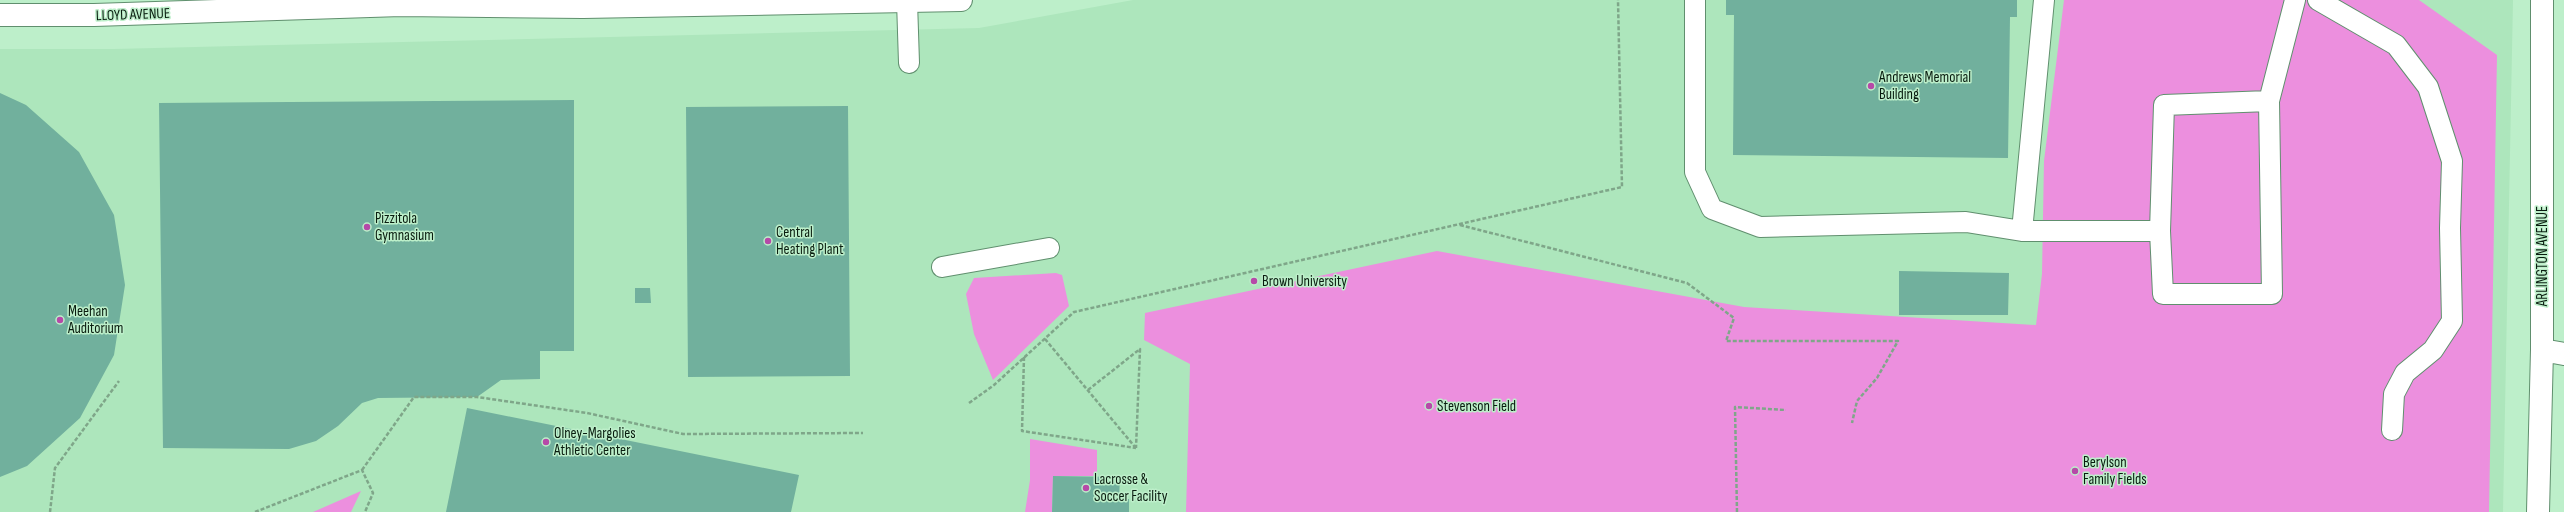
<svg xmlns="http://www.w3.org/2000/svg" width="2564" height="512" font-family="'Sofia Sans Condensed',sans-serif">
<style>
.built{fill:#ade6bc}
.green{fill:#ec8fde}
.building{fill:#71b09d}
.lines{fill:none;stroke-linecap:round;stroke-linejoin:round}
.service-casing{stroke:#608f6e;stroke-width:22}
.minor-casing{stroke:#608f6e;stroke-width:24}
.tertiary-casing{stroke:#608f6e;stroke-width:24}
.path{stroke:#7fa689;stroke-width:2.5;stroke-dasharray:4 2;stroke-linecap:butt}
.service{stroke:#fff;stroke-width:20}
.minor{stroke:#fff;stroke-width:22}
.tertiary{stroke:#fff;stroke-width:22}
.poi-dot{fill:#b649a8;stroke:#bdefca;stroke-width:1.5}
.labels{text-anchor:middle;stroke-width:3;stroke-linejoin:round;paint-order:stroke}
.street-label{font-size:15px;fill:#091c0f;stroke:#bdefca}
.poi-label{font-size:15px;fill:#091c0f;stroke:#bdefca;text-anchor:start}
</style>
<rect width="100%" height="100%" fill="#bdefca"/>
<path class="built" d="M1133 0H2513L2503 512H0V49H114L979 28Z"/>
<path class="green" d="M2064 0H2419L2497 55 2489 512H1186L1190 364 1144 340 1145 313 1437 251 1744 307 2036 325 2042 274 2044 161Z
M1056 273 1062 275 1069 306 993 380 974 334 966 294 974 278Z
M1030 439 1097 450V476H1053L1052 512H1025L1030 480Z
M361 491 351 512H313Z"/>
<path class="building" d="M1726 0H2017V17H2010L2008 158 1733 155 1734 15H1726Z
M0 93 26 105 79 152 114 215 125 285 114 355 80 418 27 466 0 477Z
M574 100V351H540V379L501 380 477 397 378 398 362 403 338 426 316 441 289 449 163 448 159 103Z
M848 106 850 376 688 377 686 107Z
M1899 271 2009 273 2008 315H1899Z
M635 288H650L651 303H635Z
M467 408 799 475 791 512H446Z
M1053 476 1120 477 1119 499H1129V512H1052Z"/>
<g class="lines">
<defs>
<path id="service" d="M1695 0V172L1712 209 1760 227 1966 222 2022 231H2160
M2318 0 2396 45 2428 87 2452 161 2450 228 2452 321 2433 350 2405 373 2394 394 2392 430
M907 1 909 63
M2269 101 2164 105 2160 231 2163 294H2272L2269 101 2295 0
M2022 231 2044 0
M942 267 1049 248"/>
<path id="minor" d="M2542 350 2564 354
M2538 512 2542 350V0"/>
<path id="tertiary" d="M0 15H94L401 5 583 7 961 0"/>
</defs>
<use href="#service" class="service-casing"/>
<use href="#minor" class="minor-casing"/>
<use href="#tertiary" class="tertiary-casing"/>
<path class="path" d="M1460 225 1687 283 1734 318 1726 341H1898L1877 378 1857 401 1852 423
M1045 339 1135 447
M1024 357 1022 431 1136 448
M1088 390 1140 349 1136 448
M969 403 994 385 1074 312 1622 187 1618 0
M362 470 414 397H477L587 413 683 434 863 433
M50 512 55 468 119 381
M255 512 362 470 373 493 365 512
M1737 512 1735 407 1786 410"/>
<use href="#service" class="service"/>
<use href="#minor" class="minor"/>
<use href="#tertiary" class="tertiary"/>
</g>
<g class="poi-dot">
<circle cx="1871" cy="86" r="4"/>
<circle cx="367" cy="227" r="4"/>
<circle cx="768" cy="241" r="4"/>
<circle cx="1254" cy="281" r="4"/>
<circle cx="60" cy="320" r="4"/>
<circle cx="1429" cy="406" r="4"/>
<circle cx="546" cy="442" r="4"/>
<circle cx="2075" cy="471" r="4"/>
<circle cx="1086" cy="488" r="4"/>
</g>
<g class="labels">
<g class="street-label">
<text transform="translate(133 14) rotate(-2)" y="5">LLOYD AVENUE</text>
<text transform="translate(2542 256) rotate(-90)" y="5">ARLINGTON AVENUE</text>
</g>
<g class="poi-label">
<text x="1879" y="82">Andrews Memorial<tspan x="1879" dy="17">Building</tspan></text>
<text x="375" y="223">Pizzitola<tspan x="375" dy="17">Gymnasium</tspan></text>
<text x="776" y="237">Central<tspan x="776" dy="17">Heating Plant</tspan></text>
<text x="1262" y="286">Brown University</text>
<text x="68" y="316">Meehan<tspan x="68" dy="17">Auditorium</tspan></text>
<text x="1437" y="411">Stevenson Field</text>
<text x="554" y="438">Olney-Margolies<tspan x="554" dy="17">Athletic Center</tspan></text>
<text x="2083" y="467">Berylson<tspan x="2083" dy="17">Family Fields</tspan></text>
<text x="1094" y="484">Lacrosse &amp;<tspan x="1094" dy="17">Soccer Facility</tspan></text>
</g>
</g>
</svg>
